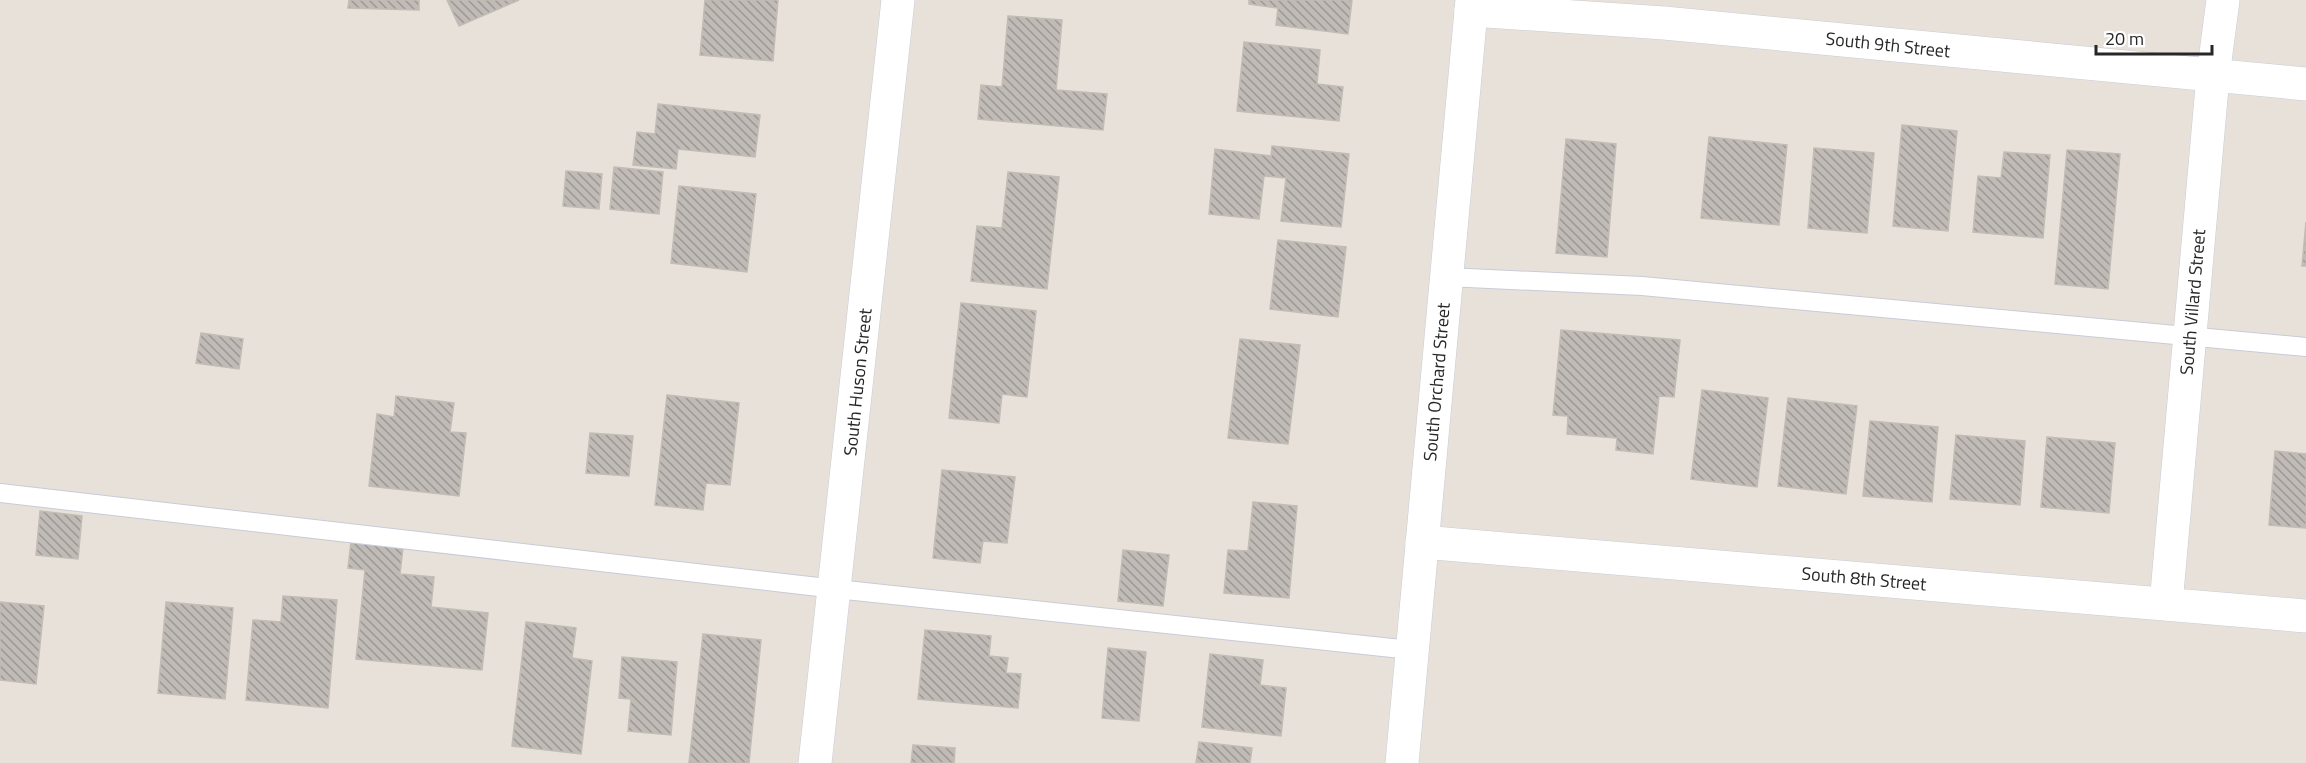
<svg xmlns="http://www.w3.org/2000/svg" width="2306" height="763" font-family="'Titillium Web',sans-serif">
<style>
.building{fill:url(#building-back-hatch);stroke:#c2bcb4;stroke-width:1.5}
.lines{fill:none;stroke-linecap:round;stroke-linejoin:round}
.lane-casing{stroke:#c8ccd7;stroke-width:20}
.street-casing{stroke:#c8ccd7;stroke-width:34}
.secondary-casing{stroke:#c8ccd7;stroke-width:34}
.lane{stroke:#fff;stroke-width:18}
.street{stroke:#fff;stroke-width:33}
.secondary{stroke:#fff;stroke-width:33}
.labels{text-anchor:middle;stroke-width:4.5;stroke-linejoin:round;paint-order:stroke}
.street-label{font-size:18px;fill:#272727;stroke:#fff}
</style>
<defs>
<pattern id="building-back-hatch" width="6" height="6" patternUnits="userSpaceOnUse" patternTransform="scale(1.5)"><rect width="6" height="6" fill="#c0bbb6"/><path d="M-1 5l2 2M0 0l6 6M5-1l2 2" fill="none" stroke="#9c9894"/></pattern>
</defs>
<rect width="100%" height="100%" fill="#e8e1da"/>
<path class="building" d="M349 0H419V10L348 8Z
M447 0H519L459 26Z
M705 0H778L773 61 700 55Z
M1249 0H1352L1348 34 1276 25 1278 8 1249 4Z
M1008 16 1062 20 1056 90 1107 94 1103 130 978 119 981 85 1002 87Z
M1244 42 1320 50 1317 84 1343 87 1339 121 1237 111Z
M658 104 760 115 755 157 678 149 676 169 633 165 637 132 655 134Z
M1902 125 1957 131 1948 231 1893 226Z
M1709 137 1787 145 1779 225 1701 218Z
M1566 139 1616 144 1607 257 1556 253Z
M1272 146 1349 154 1341 227 1281 221 1286 178 1264 176 1259 219 1209 214 1215 149 1271 156Z
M1814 148 1874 153 1867 233 1808 228Z
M2067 150 2120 154 2108 289 2055 284Z
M2004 152 2050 155 2043 238 1973 232 1978 176 2001 178Z
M614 167 663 172 659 214 610 209Z
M566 171 602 174 599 209 563 206Z
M1008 172 1059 177 1047 289 971 281 977 226 1002 228Z
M679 186 756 194 747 272 671 263Z
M2306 222V266H2302Z
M1278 240 1346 247 1338 317 1270 309Z
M961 303 1036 311 1027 397 1002 394 999 423 949 418Z
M1561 330 1680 340 1674 397 1659 396 1653 454 1616 450 1617 438 1567 434 1568 416 1553 415Z
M201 333 243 339 239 369 196 363Z
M1240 339 1300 345 1288 444 1228 438Z
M1702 390 1768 398 1757 487 1691 479Z
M667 395 739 403 730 485 706 483 703 510 655 505Z
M396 396 454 403 450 432 466 433 459 496 369 486 377 414 394 417Z
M1788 398 1857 406 1846 494 1778 486Z
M1870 421 1938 427 1932 502 1863 496Z
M590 433 633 436 629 476 586 473Z
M1956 435 2025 441 2020 505 1950 499Z
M2047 437 2115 443 2109 513 2041 507Z
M2275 451 2306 454V528L2269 525Z
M942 470 1015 477 1007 543 983 541 980 563 933 558Z
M1253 502 1297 506 1289 598 1224 593 1228 550 1248 551Z
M40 511 82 516 78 559 36 555Z
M351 541 403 547 400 574 434 577 431 607 488 613 482 670 356 659 365 570 348 568Z
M1123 550 1169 555 1163 606 1118 601Z
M283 596 337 600 328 708 246 700 253 620 281 622Z
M0 602 44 606 36 684 0 680Z
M166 602 233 608 225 699 158 693Z
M526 622 576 628 572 658 592 661 581 754 512 746Z
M925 630 991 636 989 656 1008 658 1006 673 1021 674 1018 708 918 699Z
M703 634 761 640 749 763H689Z
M1108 648 1146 652 1139 721 1102 718Z
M1210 654 1263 660 1260 685 1286 688 1281 736 1202 727Z
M622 657 677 662 671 735 628 731 631 699 619 698Z
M1199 742 1252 748 1250 763H1196Z
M913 745 955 748 954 763H911Z"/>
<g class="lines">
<defs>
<path id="lane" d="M1447 277 1642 286 2306 347
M0 493 836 589 1411 650"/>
<path id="street" d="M1471 10 1664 23 2306 84
M1422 542 2306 616
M2166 604 2213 76 2223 0
M815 763 898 0"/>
<path id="secondary" d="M1402 763 1472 0"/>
</defs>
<use href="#lane" class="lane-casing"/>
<use href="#street" class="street-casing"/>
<use href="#secondary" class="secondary-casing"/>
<use href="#lane" class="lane"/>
<use href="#street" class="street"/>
<use href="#secondary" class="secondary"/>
</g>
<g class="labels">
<g class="street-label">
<text transform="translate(1888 45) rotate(6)" y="6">South 9th Street</text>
<text transform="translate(2193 302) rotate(-85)" y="6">South Villard Street</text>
<text transform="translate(858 382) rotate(-84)" y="6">South Huson Street</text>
<text transform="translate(1437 382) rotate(-85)" y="6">South Orchard Street</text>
<text transform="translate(1864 579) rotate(5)" y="6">South 8th Street</text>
</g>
</g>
<path d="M2096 45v9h116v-9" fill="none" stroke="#272727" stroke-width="3"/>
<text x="2105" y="45" font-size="18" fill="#272727" stroke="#ffffff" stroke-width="4.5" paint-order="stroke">20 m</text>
</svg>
